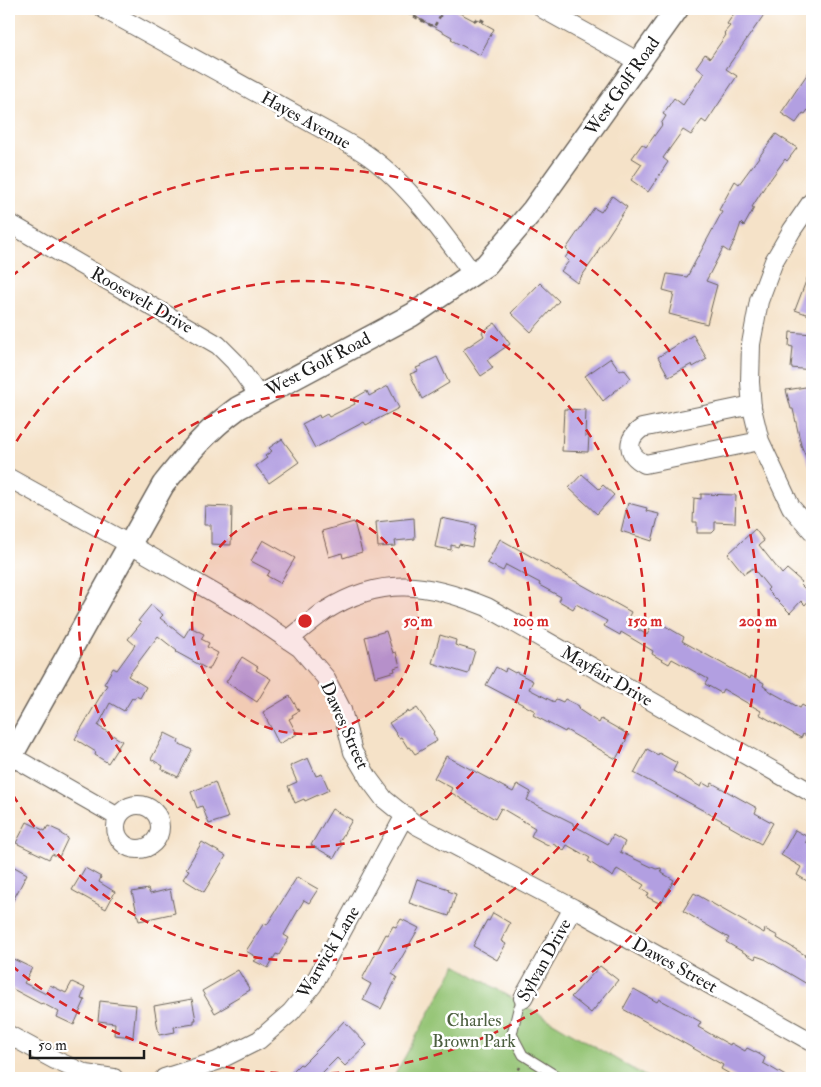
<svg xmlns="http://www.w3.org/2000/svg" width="821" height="1087" font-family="'IM FELL Double Pica',serif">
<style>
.green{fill:#94c474;stroke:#587048}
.building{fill:#b29fe1}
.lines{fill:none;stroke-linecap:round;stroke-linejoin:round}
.service-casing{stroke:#686158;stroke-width:11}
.minor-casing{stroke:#686158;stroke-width:20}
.tertiary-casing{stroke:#686158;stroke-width:25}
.path{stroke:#686158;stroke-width:2.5;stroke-dasharray:4 4;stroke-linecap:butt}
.service{stroke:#fff;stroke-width:9}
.minor{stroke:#fff;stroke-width:18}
.tertiary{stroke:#fff;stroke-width:22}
.ring{fill:none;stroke:#d62828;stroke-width:2.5;stroke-dasharray:9 6}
.labels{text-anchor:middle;stroke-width:5;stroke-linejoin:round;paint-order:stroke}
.street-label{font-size:18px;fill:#1c1c1c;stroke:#fff}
.park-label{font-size:18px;fill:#4c5f3f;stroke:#fff}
.centre{fill:#d62828;stroke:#fff;stroke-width:2.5}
.ring-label{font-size:15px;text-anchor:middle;font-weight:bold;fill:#d62828;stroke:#fff;stroke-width:5;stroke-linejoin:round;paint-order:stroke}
</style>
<rect width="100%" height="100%" fill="#fff"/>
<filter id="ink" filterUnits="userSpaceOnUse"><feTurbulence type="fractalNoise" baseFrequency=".02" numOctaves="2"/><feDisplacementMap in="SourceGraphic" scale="10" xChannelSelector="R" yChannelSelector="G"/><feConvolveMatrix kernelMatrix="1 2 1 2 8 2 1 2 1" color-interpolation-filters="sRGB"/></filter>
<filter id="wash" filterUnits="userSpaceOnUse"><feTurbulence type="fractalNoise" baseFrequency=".0096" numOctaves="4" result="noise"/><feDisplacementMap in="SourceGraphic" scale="20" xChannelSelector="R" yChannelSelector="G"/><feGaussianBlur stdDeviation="1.12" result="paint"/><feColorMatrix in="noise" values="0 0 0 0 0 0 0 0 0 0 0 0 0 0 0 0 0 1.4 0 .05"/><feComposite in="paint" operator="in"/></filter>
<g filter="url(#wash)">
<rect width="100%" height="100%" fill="#f5e2c8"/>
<path class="green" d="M456 965 648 1078H393Z"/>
<g id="blocks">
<path class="building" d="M402 9H452L475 21 476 19 494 29 480 55 451 40 452 37Z
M737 9H768L726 69 737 76 706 123 702 120 691 135 683 130 663 158 668 162 648 192 631 180 642 164 632 158 642 144 646 147 662 125 661 124 666 116 663 114 674 98 683 105 704 73 696 67 705 54 710 58 726 35 724 33 730 26 727 24Z
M812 67V104L805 114 803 113 796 123 781 113Z
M776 134 797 148 787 161 785 159 770 180H769L752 207 754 208 744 226 741 223 735 240 729 252 723 248 706 281 717 285 707 324 669 314 674 293 663 290 667 274 687 277 722 212 719 210 735 181 739 184Z
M612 196 627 207 597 252 598 253 577 283 561 271 569 261 565 258 569 252 566 249 594 208 601 212Z
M811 268 812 269V316L795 310Z
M540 283 559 301 531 332 511 313Z
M495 323 510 344 487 360 493 368 481 376 463 350 484 336 482 332Z
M790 332 812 334V370L791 368 793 347 789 346Z
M693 335 707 359 693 367 692 364 669 377 658 357Z
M437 357 449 383 422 399 410 374 418 371 416 368 421 366V365Z
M611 358 620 371 624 369 631 378 603 401 585 376Z
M388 386 399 408 366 425 364 422 315 448 302 424 319 415 320 418 327 414 329 417 355 404 353 399 367 391 369 396Z
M812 386V471L801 445 793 409H791L786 390Z
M564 409 586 410 585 436H589L588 452 562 451Z
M282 439 299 462 269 483 256 466 267 458 265 456 272 451 269 448Z
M582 474 599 489 603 485 614 495 597 514 569 488Z
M701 494 736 495 735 523 715 522V530L712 533H697V522H693L694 498 701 499Z
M628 503 647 508 646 511 659 514 652 541 621 531Z
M205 506 232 507 231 545 211 544V525H204Z
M414 518 415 539 395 541 396 546 378 547 376 522Z
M441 518 476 525 472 547 459 544 458 547 451 545V550L435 547Z
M354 522 362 552 343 558 342 553 329 557 322 531Z
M755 529 764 541 759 545 782 574 787 569 802 582 800 584 812 596 805 605 801 601 790 613 767 590 769 588 753 568 744 574 728 554Z
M500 539 631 612 626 622 647 635 655 620 684 637 682 641 750 679 751 676 764 683 763 686 773 693 800 708 802 705 812 711V739L803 734 801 738 759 714 761 711 723 689 721 693 705 684 708 679 672 659 669 664 652 654 653 651 621 632 620 635 604 626 607 621 576 604 573 609 559 601 561 597 539 585 540 583 506 565 503 571 487 563Z
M263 540 295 558 280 583 267 576 270 571 251 561Z
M151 605 163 615 160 618 184 637 190 627 204 634 201 639 209 643 207 647 218 653 209 670 176 652 177 651 158 636 128 676 146 687 140 698 136 696 134 699 132 698 124 711 110 703 98 726 122 741 108 763 95 755 96 752 75 739 107 685 104 684 113 668 117 670 135 645 128 639 141 623 138 621Z
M386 631 393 653 396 652 400 666 394 668 395 671 375 677 365 637Z
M440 635 456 640 455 645 475 651 468 674 432 663Z
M242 657 258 667 256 670 271 679 257 702 226 682Z
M496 667 505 672 506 668 515 673 516 672 533 681 529 689 554 702 556 699 563 702 565 699 579 706 578 709 599 723 601 719 629 735 616 759 566 730 565 732 533 715 535 711 486 685Z
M290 696 299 711 292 715 293 717 289 719 297 734 279 744 263 712Z
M417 708 434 732 433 733 437 741 415 754 410 747 408 748 401 737 399 738 389 723 408 711 409 713Z
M165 733 179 740 178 743 192 750 178 777 162 769 163 766 151 759Z
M647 749 658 755 659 753 677 763 673 771 701 787 703 783 710 787 712 783 757 808 755 813 773 823 761 844 729 826 730 825 634 773Z
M446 756 513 792 517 784 531 792 527 800 573 823V825L608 844 613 835 625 842 620 852 656 869 661 868 662 873 674 880 661 904 647 897 649 893 641 889 644 885 617 869 613 877 588 861 590 858 567 845 564 850 553 844 551 846 546 844 531 836 535 828 501 808 495 819 450 792 452 788 434 778Z
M308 758 316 776 322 774 329 790 305 801 304 799 295 803 288 786 297 782 290 766Z
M215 782 228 818 209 824 202 806 197 808 191 792Z
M332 809 352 820 339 842 342 844 334 858 311 845Z
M27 822 45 831 48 826 61 832V834L68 838 59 857 52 854 49 859 16 843Z
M795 830 808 837 806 842 812 845V873L807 881 797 875 801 867 781 855Z
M202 842 226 856 204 892 183 879 189 870 186 869Z
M9 864 27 874 9 908Z
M85 868 101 877 99 882 115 892 106 909 72 890Z
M297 877 318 889 309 903 304 900 284 935 289 938 279 955 276 954 268 968 254 961 258 958 246 951 264 923 267 925Z
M417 879 449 889 448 891 456 894 449 916 409 903Z
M148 889 150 894 170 889 175 913 139 921 132 892Z
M694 893 764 933 765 929 778 936 777 938 805 955 804 956 812 961V987L765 959 756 956 755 959 726 942 729 938 683 911Z
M493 913 510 923 501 941 506 944 497 960 473 946 487 920 489 921Z
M401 919 419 928 392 974 397 977 381 1009 363 1000 371 984 362 979 386 934 388 935 393 926 396 927Z
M9 957 32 968 24 983 46 994 50 985 66 993 72 982 85 988 81 999 85 1000 74 1025 57 1017 59 1012 42 1003 41 1004 9 987Z
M600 966 618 980 591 1013 571 997Z
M238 970 250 990 228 1003 229 1005 215 1013 202 991Z
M634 989 657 1002 659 999 701 1022 698 1027 730 1045 731 1043 745 1051 747 1048 759 1054 765 1058 763 1063 789 1078H737L721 1069 723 1065 623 1009Z
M192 999 196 1020H194V1024L174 1027 175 1032 159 1035 154 1006Z
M100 1001 136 1005 133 1037 114 1035 115 1023 98 1021Z
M344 1021 367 1045 345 1066 337 1058 317 1078H286L300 1064 302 1065 323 1044Z"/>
</g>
</g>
<g filter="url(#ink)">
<use href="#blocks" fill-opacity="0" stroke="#686158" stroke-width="1"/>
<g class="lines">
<defs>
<path id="service" d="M523 998 518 1009 512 1034 523 1055 560 1078"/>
<path id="minor" d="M104 9 344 141C353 146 362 151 370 157 409 185 445 236 473 274
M543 9 639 62
M812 201 792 230 774 261 759 301 751 344 750 382 752 408 760 441 791 507 812 531
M9 223 218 345 235 362 259 396
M752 405 642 428C625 440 627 455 645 464L760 441
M9 478 129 544 247 612 300 648 325 677 342 710 353 752 369 779 384 799 416 825 573 908 812 1042
M288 640C300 631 312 620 325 611 382 575 428 583 487 607L812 793
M11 756 118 817
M116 827a22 22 0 1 1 44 0a22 22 0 1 1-44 0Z
M523 998 573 908
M9 1035 55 1060 86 1074 114 1078
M164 1078 217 1061 259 1040 291 1012 313 985 405 815"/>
<path id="tertiary" d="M9 760 163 485C187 455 206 431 238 408L412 315 486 265 533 210 677 9"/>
</defs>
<use href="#service" class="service-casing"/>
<use href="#minor" class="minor-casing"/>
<use href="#tertiary" class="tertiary-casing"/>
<path class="path" d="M400 9 434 27 444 9
M474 21 478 18 487 23
M506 1078 517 1073 520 1067"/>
<use href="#service" class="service"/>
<use href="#minor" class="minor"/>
<use href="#tertiary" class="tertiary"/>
</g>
</g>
<circle cx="305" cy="621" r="113" fill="#d62828" fill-opacity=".12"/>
<g class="ring">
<circle cx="305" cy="621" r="113"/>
<circle cx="305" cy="621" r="226"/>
<path d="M9 454A340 340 0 1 1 9 788"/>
<path d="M11 277A453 453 0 1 1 11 965"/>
</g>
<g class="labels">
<g class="street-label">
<text transform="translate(622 86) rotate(-55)" y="6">West Golf Road</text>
<text transform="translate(306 120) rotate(29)" y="6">Hayes Avenue</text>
<text transform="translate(142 300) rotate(30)" y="6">Roosevelt Drive</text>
<text transform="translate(318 364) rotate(-28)" y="6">West Golf Road</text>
<text transform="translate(607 676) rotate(30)" y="6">Mayfair Drive</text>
<text transform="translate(345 725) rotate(66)" y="6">Dawes Street</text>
<text transform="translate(328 952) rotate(-59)" y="6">Warwick Lane</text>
<text transform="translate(544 960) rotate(-61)" y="6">Sylvan Drive</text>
<text transform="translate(675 965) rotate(29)" y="6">Dawes Street</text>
</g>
<g class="park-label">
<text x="474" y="1026">Charles<tspan x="474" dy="21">Brown Park</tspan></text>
</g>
</g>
<circle cx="305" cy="621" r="8" class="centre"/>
<g class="ring-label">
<text x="418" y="626">50 m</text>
<text x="531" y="626">100 m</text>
<text x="645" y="626">150 m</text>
<text x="758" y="626">200 m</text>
</g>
<rect width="821" height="1087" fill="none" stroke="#fff" stroke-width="30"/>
<path d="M30 1050v8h114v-8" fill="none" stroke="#1c1c1c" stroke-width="2.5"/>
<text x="38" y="1050" font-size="15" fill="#1c1c1c" stroke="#ffffff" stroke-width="4" paint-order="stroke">50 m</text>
</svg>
